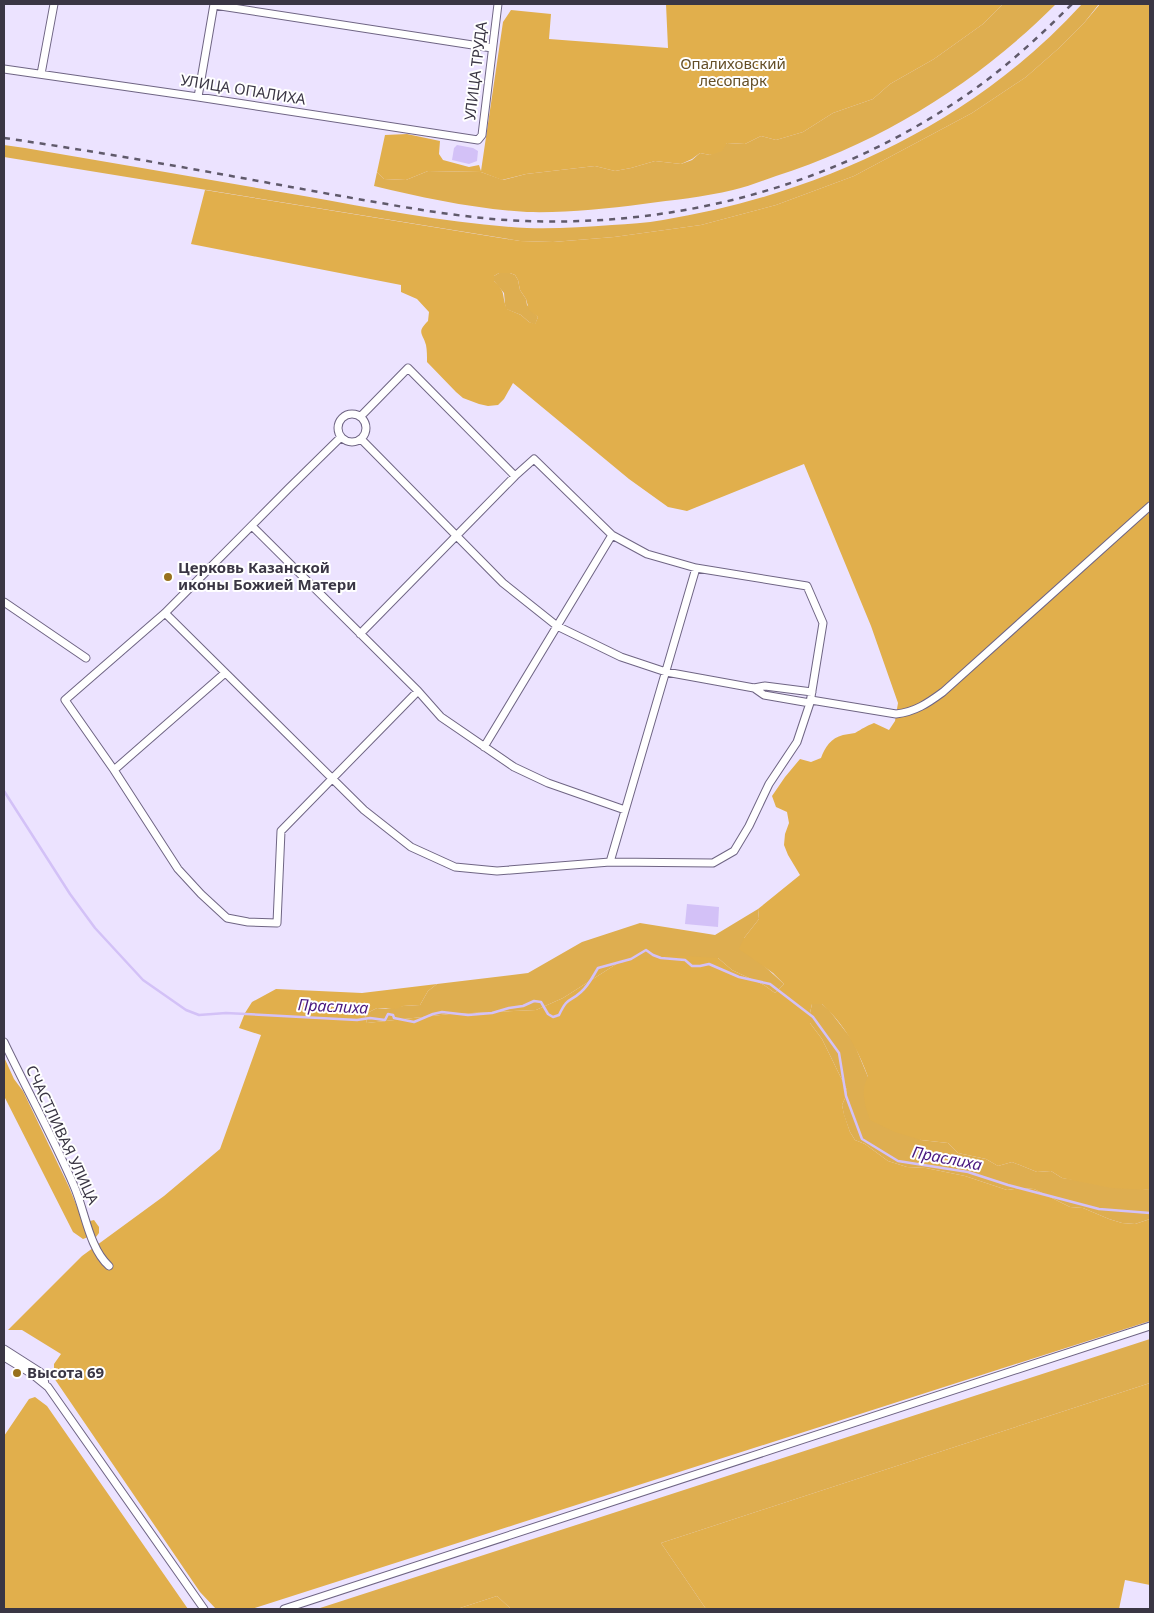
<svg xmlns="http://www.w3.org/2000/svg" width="1154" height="1613" font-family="'Noto Sans',sans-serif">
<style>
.green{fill:#deae50}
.forest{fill:#e1af4c;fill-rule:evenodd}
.water{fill:#d3c1f7}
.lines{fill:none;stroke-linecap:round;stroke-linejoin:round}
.stream{stroke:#d3c1f7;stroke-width:2.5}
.street-casing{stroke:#6f6584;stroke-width:9}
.street{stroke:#fff;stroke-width:7}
.rail{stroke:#605a6b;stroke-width:2.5;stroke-dasharray:6 6;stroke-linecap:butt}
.poi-dot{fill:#98711d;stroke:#fff;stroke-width:2}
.labels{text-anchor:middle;stroke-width:4;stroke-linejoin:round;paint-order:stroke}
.park-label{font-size:15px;fill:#654f27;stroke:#fff}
.street-label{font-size:15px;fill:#3a3644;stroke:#fff}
.poi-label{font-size:15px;font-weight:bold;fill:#3a3644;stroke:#fff;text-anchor:start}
.water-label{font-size:16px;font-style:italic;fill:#4a187f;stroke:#fff}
</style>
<rect width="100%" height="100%" fill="#ece3ff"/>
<path class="green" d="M1003 4H1056C977 83 882 142 776 176 762 181 747 187 733 190 704 197 673 200 643 204 604 209 566 213 527 212 476 209 424 198 374 186L377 172 384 179 406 180 428 171 481 172 503 180 526 174 595 166 615 171 631 168 655 161 681 164 692 160 700 153 710 155 727 143 745 144 761 136 776 140 803 132 833 113 873 99 890 84 934 59 983 24Z
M1082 4H1099L1084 23 1059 48 1026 77 972 113 854 176 776 205 701 225 614 237 553 242 520 241 4 157V145L25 148C118 164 211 180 304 196 377 209 452 224 527 228 556 229 584 227 612 225 629 224 646 223 663 220 820 194 974 123 1082 4Z
M499 273H510L515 275 518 280 520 290 526 299 527 305 538 317 535 325 529 322 521 315 506 309 505 304 504 293 494 281V276Z
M758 909 759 919 744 938 761 963 784 984 775 993 764 985 732 970 718 958 618 963 563 998 536 1010 450 1014 367 1023 365 1014 377 1008 386 1009 403 1006 420 1005 428 991 437 984 528 973 582 942 640 923 715 935Z
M812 1004H822L829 1010 853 1041 868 1077 921 1140 948 1143 958 1153 986 1159 998 1166 1012 1162 1037 1172 1051 1171 1062 1178 1150 1190V1219L1135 1224 1122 1223 1109 1219 1083 1208 1070 1207 1034 1189 1021 1188 1007 1190 965 1176 926 1168 907 1167 888 1161 865 1144 855 1140 850 1132 844 1115 842 1105 846 1096 847 1090 822 1039 810 1023V1013Z
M1150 1339V1383L661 1543 706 1609H511L497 1596 457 1609H317Z"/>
<path class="forest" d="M666 4H1003L983 24 934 59 890 84 873 99 833 113 803 132 776 140 761 136 745 144 727 143 722 151 710 155 700 153 692 159 681 164 655 161 631 168 615 171 595 166 526 174 502 180 481 172 428 171 406 180 384 179 377 172 385 135 407 134 440 141 439 154 443 160 469 167 479 165 481 171 503 22 511 10 551 14 549 39 668 48Z
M1100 4H1150V1190L1112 1188 1062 1178 1051 1171 1037 1172 1012 1162 998 1166 986 1159 958 1153 948 1143 921 1140 895 1132 870 1120C865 1105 860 1091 868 1077 858 1049 844 1024 822 1004H812L810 1013V1023L822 1039 847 1090 846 1096 842 1105 844 1114 850 1132 855 1140 865 1144 888 1161 907 1167 926 1168 965 1176 1007 1190 1021 1188 1034 1189 1070 1207 1083 1208 1109 1219 1122 1223 1135 1224 1150 1219V1321L252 1609H216L200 1592 54 1378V1364L61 1354 22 1330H8L82 1256 164 1196 220 1149 261 1035 239 1028 245 1013 252 1002 276 989 362 993 437 984 428 991 420 1005 403 1006 397 1009 377 1008 365 1014 367 1023 450 1014 536 1010 563 998 618 963 668 955 718 958 732 970 764 985 775 993 784 984 773 973 739 949 744 938 759 919 758 909 800 875 788 855 784 845 785 834 789 823 787 812 776 807 772 796 785 777 800 759 811 762 821 758C825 747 831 738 843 735 847 734 851 734 855 733 862 729 866 726 874 723L889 730 895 721 898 703 871 626 804 464 687 511 668 507 629 479 513 383 504 399 498 405 488 406 479 404 463 398 456 392 427 362C427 356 427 350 426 345 423 333 416 333 428 321L429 312 417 299 401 292V285L191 244 205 190 520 241 553 242 614 237 701 225 776 205 854 176 972 113 1026 77 1059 48 1084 23ZM499 273H510L515 275 518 280 520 290 526 299 529 310 538 317 535 324 529 322 521 315 507 309C501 295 507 293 494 281V276Z
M4 1057 14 1079 23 1091 69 1187 82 1219 86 1222 94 1220 99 1227V1233L96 1237 91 1236 83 1239 73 1232 4 1096Z
M1150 1383V1585L1125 1580 1119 1609H706L661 1543Z
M35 1397 47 1406 188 1609H4V1436L29 1399Z
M497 1596 511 1609H457Z"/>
<path class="water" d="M457 145 473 148 478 151 477 161 469 164 452 160 454 148Z
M687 904 719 907 718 927 685 924Z"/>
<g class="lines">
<path class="stream" d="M4 791 70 894 95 928 143 980 186 1010 199 1015 226 1013 357 1020 370 1018 385 1020 388 1014 393 1015 394 1018 414 1022 433 1014 442 1012 468 1015 492 1013 509 1008 523 1006 534 1001 541 1002 548 1014 553 1017 559 1015C568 996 569 1003 581 992 589 985 593 976 598 968L631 959 646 950 653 955 661 958 685 960 692 966H700L709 964 739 977 770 984 813 1017 839 1053 846 1096 862 1139 898 1161 968 1172 1008 1185 1099 1209 1150 1213"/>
<defs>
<path id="street" d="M214 5 492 48
M4 69 198 97 478 140 482 135 498 4
M41 74 54 4
M198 97 214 4
M338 428a14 14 0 1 1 28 0a14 14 0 1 1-28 0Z
M361 416 408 368 515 476
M341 437 289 488 165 613 65 700 114 770 178 869 201 894 227 918 248 922 277 923 281 831 418 691
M361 439 503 583 557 626 621 657 666 672 754 688 765 686 812 692
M252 526 418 691 441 717 514 767 548 783 625 810
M4 602 86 658
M165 613 364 810 411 847 455 867 497 871 610 862 713 863 734 851 749 826 769 784 797 742 810 703 823 623 807 586 696 568 647 554 612 535 534 459 515 476 360 634
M754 688 764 695 810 703
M811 700 896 714C915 712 928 703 943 692L1150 506
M484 747 612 535
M114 770 225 673
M610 862 696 568
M4 1042C27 1090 53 1137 74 1186 85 1211 89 1248 109 1266
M4 1349 40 1372 43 1375 45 1384
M4 1357 32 1374 48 1387 204 1609
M284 1609 1150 1326"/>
</defs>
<use href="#street" class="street-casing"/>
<use href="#street" class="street"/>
<path class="rail" d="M4 138C115 154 225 175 335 195 399 206 463 219 527 221 691 227 855 179 987 80 1017 57 1045 31 1072 4"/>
</g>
<g class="poi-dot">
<circle cx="168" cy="577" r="5"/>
<circle cx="17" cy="1373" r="5"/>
</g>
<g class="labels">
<g class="park-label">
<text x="733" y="69">Опалиховский<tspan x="733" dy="17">лесопарк</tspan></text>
</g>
<g class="street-label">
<text transform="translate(476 71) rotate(-83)" y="5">УЛИЦА ТРУДА</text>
<text transform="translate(243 90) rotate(9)" y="5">УЛИЦА ОПАЛИХА</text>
<text transform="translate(62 1135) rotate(65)" y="5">СЧАСТЛИВАЯ УЛИЦА</text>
</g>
<g class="poi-label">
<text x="178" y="573">Церковь Казанской<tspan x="178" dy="17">иконы Божией Матери</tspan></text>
<text x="27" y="1378">Высота 69</text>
</g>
<g class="water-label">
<text transform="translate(333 1006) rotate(3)" y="6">Праслиха</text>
<text transform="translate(947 1158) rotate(11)" y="6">Праслиха</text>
</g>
</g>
<rect width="1154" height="1613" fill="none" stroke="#3a3644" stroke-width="10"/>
</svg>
